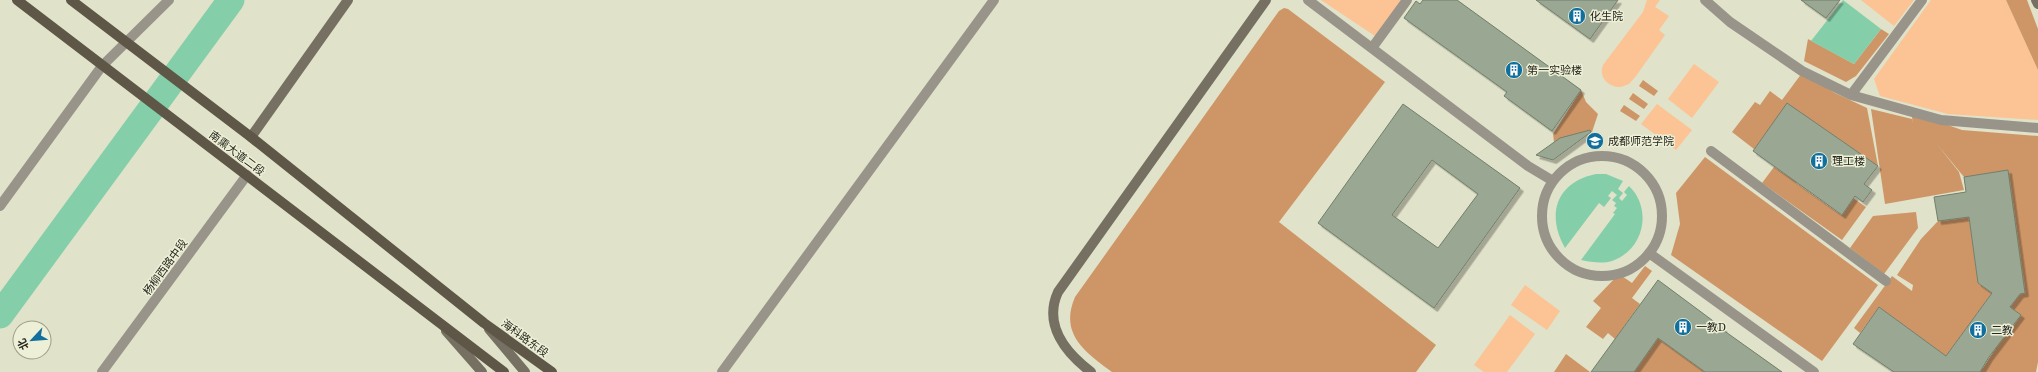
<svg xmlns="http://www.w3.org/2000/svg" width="2038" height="372" font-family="'Noto Serif','Noto Sans SC',serif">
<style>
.green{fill:#fcc395}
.forest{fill:#ce9667}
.water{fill:#84cfa9}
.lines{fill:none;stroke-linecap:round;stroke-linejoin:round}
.river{stroke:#84cfa9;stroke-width:27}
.building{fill:#99a793;stroke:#717f6c;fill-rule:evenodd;filter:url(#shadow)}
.street{stroke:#98948a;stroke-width:10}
.secondary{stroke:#767062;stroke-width:10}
.primary{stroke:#5e5646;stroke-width:10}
.labels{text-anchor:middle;stroke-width:3;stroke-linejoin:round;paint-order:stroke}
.poi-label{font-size:11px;fill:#26271e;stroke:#edefd6;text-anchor:start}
.street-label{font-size:11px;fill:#26271e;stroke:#edefd6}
</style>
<defs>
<filter id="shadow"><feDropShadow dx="3.5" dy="3.5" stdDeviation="0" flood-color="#0004"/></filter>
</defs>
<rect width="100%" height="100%" fill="#e0e2c9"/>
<path class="green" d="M1321 0H1401L1375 36Z
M1647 0H1660L1655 7 1669 16 1659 30 1665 35 1636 76 1629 84 1621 87C1609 88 1598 77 1603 65L1643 12Z
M1861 0H1914L1894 26Z
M1931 0H2006L2038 70V120L1948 114 1880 96 1874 79Z
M1694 64 1719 82 1692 118 1668 99Z
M1657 104 1692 130 1676 150 1641 124Z
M1525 285 1560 311 1547 330 1511 305Z
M1510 315 1535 334 1507 372H1484L1474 365Z"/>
<path class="forest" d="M2006 0H2027L2038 29V70Z
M1284 8 1288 9 1385 82 1279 222 1436 345 1416 372H1112C1085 352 1059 334 1075 297L1279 11Z
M1881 29 1889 34 1856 76 1846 82 1804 61 1808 39 1854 64Z
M1802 73 1835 93 1867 108 1878 166 1788 104 1754 149 1732 132 1755 102 1760 105 1770 91 1782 100Z
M1643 80 1658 91 1654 96 1639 86Z
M1581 90 1586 102 1598 114 1592 132 1583 133 1554 142 1553 134Z
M1633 93 1648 104 1644 109 1629 99Z
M1624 105 1640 116 1636 121 1620 111Z
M1871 109 1912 119 1913 123 1911 112 1962 130 2038 136V362L2036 372H1968L1983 368 1996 348 1995 326 2007 335 2021 315 2010 307 2020 294 2025 293 2008 171 1964 177 1936 143 1959 172 1964 190 1885 204Z
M1705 157 1878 285 1822 361 1671 255 1680 224 1676 193Z
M1774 167 1789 177 1800 178 1796 183 1841 215 1853 198 1866 207 1842 240 1762 183Z
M1916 212 1918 228 1884 274 1850 248 1873 216Z
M1969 217 1978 283 1992 293 1946 356 1879 307 1860 333 1854 328 1892 276 1912 291 1913 285 1897 275 1921 239 1938 221Z
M1645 266 1652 271 1632 298 1640 304 1615 339 1608 333 1603 339 1586 327 1601 308 1593 301 1619 274 1632 283Z
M1658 338 1705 372H1634Z
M1566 354 1590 372H1554Z"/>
<path class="water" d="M1843 0 1881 29 1854 64 1811 41Z
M1596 174H1606L1623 181 1618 189 1623 193 1619 198 1622 201 1627 195 1624 192 1629 186C1653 209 1644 250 1612 261 1602 264 1591 262 1581 260L1615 214 1613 213 1617 208 1614 206 1616 203 1612 200 1617 195 1612 191 1608 196 1611 198 1604 207 1599 203 1565 248C1546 215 1556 182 1596 174Z"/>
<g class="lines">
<path class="river" d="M0 315 231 0"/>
</g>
<path class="building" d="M1423 0H1457L1581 90 1552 131 1504 96 1507 92 1404 18 1416 1 1420 4Z
M1536 0H1618L1590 39Z
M1801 0H1840L1826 18Z
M1787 103 1878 166 1864 184 1872 190 1863 202 1855 196 1842 215 1753 151Z
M1403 104 1520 188 1434 308 1318 223ZM1432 160 1478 194 1438 248 1392 215Z
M1590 130 1591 132 1553 160 1536 155 1560 138Z
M2008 170 2025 293 2020 294 2010 307 2021 315 1989 357 1980 372H1894L1853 344 1879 307 1946 356 1992 293 1978 283 1969 217 1938 221 1934 197 1966 192 1964 177Z
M1658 280 1724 329 1723 330 1782 372H1705L1658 338 1634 372H1591Z"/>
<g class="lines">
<path class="street" d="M1308 0 1528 166 1553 181
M1705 0 1730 22 1802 71 1851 95 1941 120 2038 128
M1372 48 1407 0
M1851 95 1922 0
M1711 151 1886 281
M1542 216a60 60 0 1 1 120 0a60 60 0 1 1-120 0Z
M0 206 102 66 169 0
M1649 253 1814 372
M102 372 247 175
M722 372 994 0"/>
<path class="secondary" d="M2036 0 2038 4
M251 137 348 0
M489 329 525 372
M446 331 482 372
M1091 372C1066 353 1043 325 1058 292L1266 0"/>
<path class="primary" d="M17 0 504 372
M71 0 251 137 484 323 552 372"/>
</g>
<defs>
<symbol id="building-disc" viewBox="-11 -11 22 22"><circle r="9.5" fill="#116f9e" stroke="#edefd6"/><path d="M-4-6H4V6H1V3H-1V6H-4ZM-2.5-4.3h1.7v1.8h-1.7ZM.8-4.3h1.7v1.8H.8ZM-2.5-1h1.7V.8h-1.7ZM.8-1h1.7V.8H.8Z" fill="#fff"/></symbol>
<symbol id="university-disc" viewBox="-11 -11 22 22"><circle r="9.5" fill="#116f9e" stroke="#edefd6"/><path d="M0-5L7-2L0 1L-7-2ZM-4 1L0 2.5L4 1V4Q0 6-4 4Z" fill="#fff"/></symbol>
</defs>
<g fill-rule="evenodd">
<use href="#building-disc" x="1567" y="6" width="20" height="20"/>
<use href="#building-disc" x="1504" y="60" width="20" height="20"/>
<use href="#university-disc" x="1585" y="131" width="20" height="20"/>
<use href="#building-disc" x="1809" y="151" width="20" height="20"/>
<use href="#building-disc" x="1673" y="317" width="20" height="20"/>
<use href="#building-disc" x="1968" y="320" width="20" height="20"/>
</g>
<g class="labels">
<g class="poi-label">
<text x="1590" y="20">化生院</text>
<text x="1527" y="74">第一实验楼</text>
<text x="1608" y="145">成都师范学院</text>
<text x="1832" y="165">理工楼</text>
<text x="1696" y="331">一教D</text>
<text x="1991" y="334">二教</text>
</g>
<g class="street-label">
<text transform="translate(237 153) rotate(37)" y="4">南熏大道二段</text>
<text transform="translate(165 267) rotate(-54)" y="4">杨柳西路中段</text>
<text transform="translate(525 338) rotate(36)" y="4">海科路东段</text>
</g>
</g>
<g transform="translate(32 340) rotate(244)"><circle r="19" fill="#edefd6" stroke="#9d9f8c"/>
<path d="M0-3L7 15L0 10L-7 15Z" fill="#116f9e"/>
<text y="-6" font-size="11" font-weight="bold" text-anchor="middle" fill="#26271e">北</text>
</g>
</svg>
